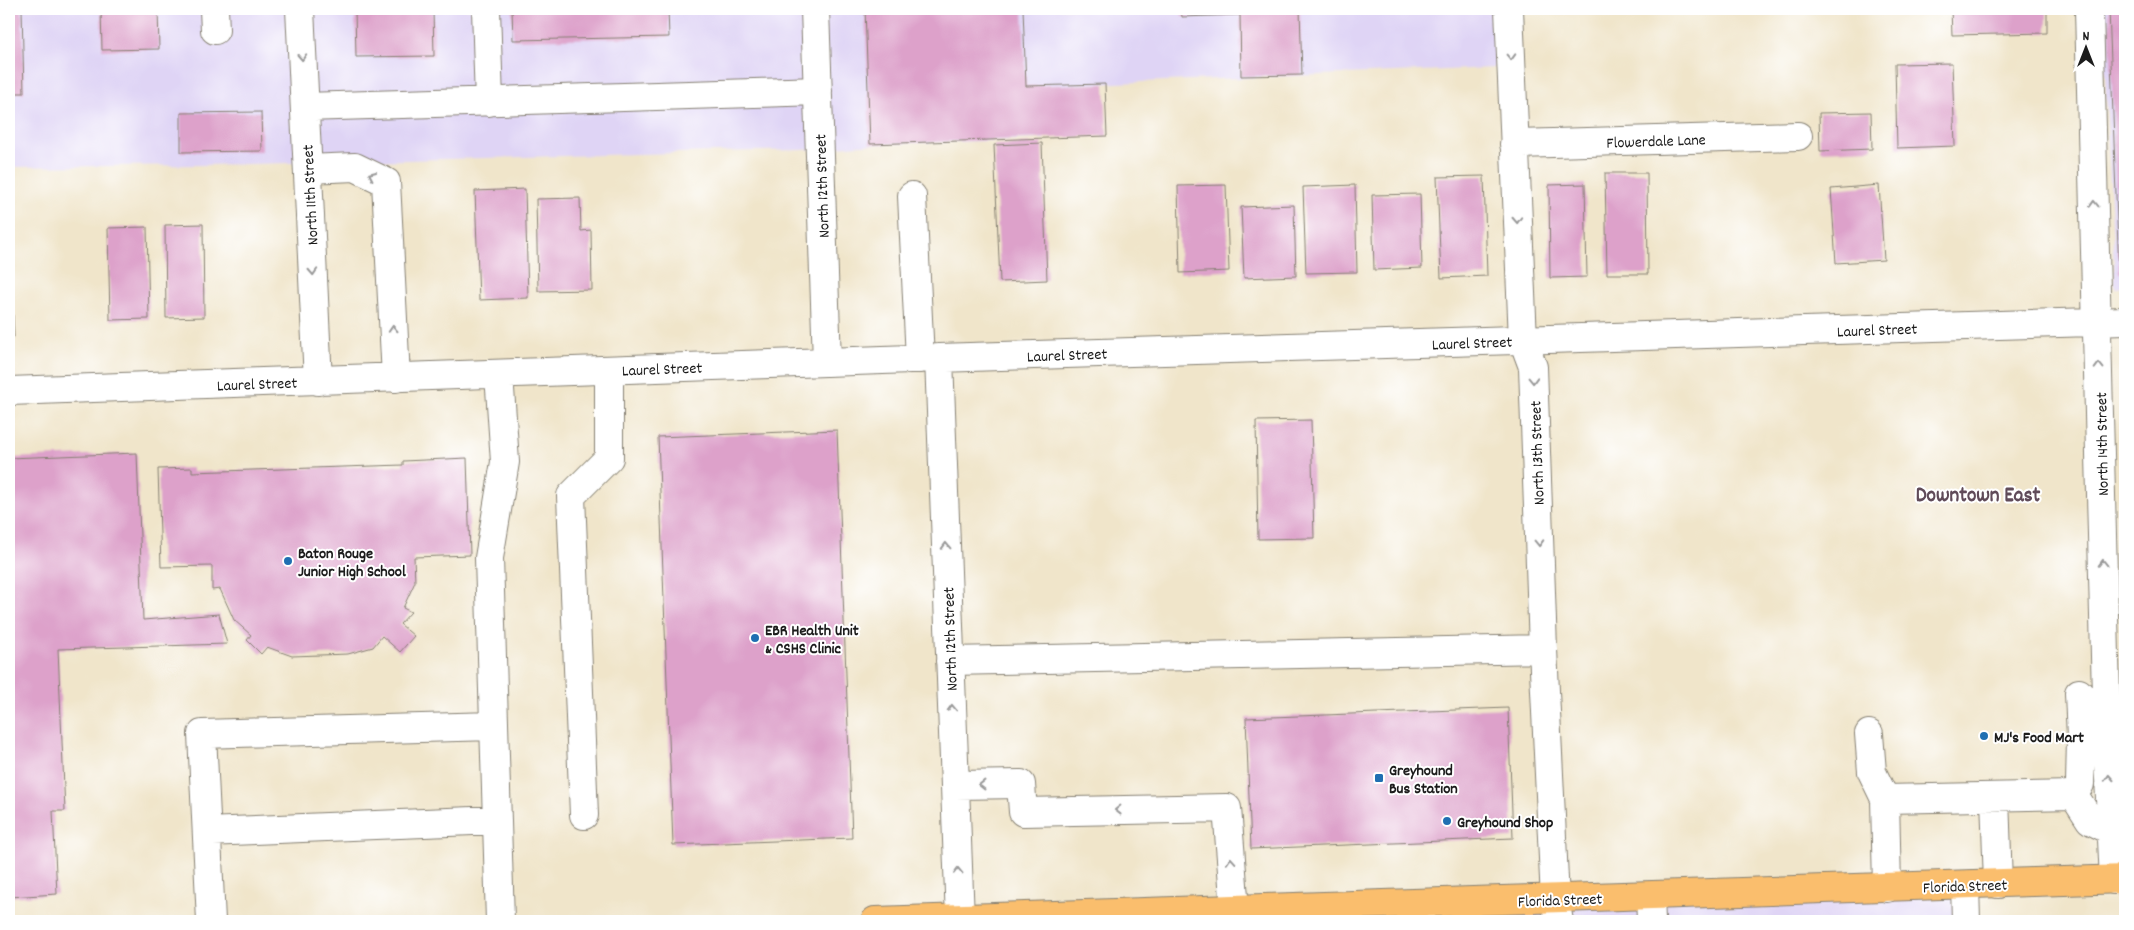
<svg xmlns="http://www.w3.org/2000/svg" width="2134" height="930" font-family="Dekko,sans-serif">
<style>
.built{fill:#dfd4f5}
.building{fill:#dda1ca}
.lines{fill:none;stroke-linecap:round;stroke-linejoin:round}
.minor-casing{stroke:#868073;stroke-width:30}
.major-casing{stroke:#868073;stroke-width:30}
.minor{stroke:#fff;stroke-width:28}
.major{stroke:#fabe6d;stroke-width:28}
.oneway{stroke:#999}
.poi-dot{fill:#1f6fb2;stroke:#fff;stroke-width:2}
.labels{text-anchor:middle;stroke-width:4;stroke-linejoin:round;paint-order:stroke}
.street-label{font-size:16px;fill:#1c1c1c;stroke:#fff}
.poi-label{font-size:16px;font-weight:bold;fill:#1c1c1c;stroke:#fff;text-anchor:start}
.district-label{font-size:21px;font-weight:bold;fill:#604b59;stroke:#fff}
</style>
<rect width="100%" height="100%" fill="#fff"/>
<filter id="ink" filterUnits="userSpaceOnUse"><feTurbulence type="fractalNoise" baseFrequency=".02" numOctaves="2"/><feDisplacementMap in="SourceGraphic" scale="10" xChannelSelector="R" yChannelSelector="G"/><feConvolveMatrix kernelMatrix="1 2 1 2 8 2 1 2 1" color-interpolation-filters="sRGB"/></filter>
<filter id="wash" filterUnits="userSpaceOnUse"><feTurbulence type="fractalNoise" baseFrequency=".0096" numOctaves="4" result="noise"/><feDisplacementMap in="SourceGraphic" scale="20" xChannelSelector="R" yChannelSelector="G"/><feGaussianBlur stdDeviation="1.12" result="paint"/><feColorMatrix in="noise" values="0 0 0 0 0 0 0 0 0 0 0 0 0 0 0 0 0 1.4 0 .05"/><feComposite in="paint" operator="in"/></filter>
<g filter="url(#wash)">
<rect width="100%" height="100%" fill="#f0e5ca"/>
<path class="built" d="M9 9H1493L1495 68 1041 86 1044 139 860 145 802 150 206 165 9 167Z
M2102 9H2125V287L2115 288Z
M1965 885 1966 921H1421V904Z"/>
<g id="blocks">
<path class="building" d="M9 9H22L24 93H9Z
M101 9H158L159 49 102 50Z
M355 9H433L434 56 356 57Z
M512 9H668L669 37 513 40Z
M865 9H1023L1026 86 1105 84 1107 136 870 144Z
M1181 9H1300L1302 75 1241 76 1240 15 1182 17Z
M1951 9H2047V33L1952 35Z
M2109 9H2125V273H2119Z
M1952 63 1955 146 1897 148 1895 64Z
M261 112 262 151 181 152V113Z
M1871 112 1872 149 1820 151 1819 113Z
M1042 143 1047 280 1000 282 994 145Z
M1605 173H1647L1648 274H1607Z
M1484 176 1487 276 1441 278 1437 177Z
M1585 184 1587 277 1550 278 1549 185Z
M1226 185 1229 271 1180 273 1178 186Z
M1355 185 1357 272 1306 273 1303 187Z
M1879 185 1884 260 1836 263 1831 189Z
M525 189 528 298 479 300 475 191Z
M1420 194 1422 268 1374 270 1372 195Z
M580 198 581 231 591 230 592 290 538 291 536 199Z
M1294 205 1296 276 1244 278 1241 207Z
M203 224 204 317 166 318 165 225Z
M147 227 149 319 110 320 108 228Z
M9 238H10L14 337H9Z
M1311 420 1314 538 1258 539 1256 421Z
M837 430 852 838 673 845 658 437Z
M137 453 143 620 219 614 227 644 58 649 65 811H53L57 894 9 897V458Z
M467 458 470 555 414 557 415 582 403 608 411 612 400 624 414 636 400 652 382 636 373 647 348 654 292 656 267 647 261 654 247 640 251 635 234 620 220 589 212 590V566L161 567 158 469 192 468V472L403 465V461Z
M1508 708 1513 838 1251 849 1246 718Z"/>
</g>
</g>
<g filter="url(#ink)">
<use href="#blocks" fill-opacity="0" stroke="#868073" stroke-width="1"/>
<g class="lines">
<defs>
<path id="minor" d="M214 9 215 30
M300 9 318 381
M486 9 489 102
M815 9 827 362
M1509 9 1523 340 1533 367 1543 649 1555 900 1559 921
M2089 9 2107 737 2114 880
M305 107 818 91
M1514 144 1798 136
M308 169 355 167 386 182 396 378
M912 196 920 359
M939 358 960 920
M499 374 505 462 489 558 500 921
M9 391 939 358 2125 321
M950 661 1543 649
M2079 693 2081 738
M1869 734 1872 772 1885 799
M955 785 1021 784 1023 812 1227 808 1235 910
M2074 795 2090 820 2112 831
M1995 797 1998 884
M584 815 571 496 609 458V370
M207 832 497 820
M1965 885 1966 921
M1887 888 1885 799 2074 795 2080 784 2081 738 2107 737
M1650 896 1651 921
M1421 904V921
M211 921 202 734 494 726"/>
<path id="major" d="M875 921 2125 879"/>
</defs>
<use href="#minor" class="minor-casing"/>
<use href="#major" class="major-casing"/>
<use href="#minor" class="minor"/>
<use href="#major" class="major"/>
</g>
<defs><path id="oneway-chevron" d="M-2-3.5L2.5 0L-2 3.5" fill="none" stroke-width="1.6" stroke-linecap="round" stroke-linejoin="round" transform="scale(1.25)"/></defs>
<g class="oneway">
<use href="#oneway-chevron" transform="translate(302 57) rotate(87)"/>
<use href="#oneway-chevron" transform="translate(1511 57) rotate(88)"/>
<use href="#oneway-chevron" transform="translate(372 175) rotate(-155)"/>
<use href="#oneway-chevron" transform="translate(2094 204) rotate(-92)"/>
<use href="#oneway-chevron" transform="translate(1517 220) rotate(87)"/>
<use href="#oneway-chevron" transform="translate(313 272) rotate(87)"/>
<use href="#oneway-chevron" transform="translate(393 329) rotate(-93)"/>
<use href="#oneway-chevron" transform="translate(2099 366) rotate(-91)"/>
<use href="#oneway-chevron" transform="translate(1533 380) rotate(88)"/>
<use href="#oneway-chevron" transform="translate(1539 543) rotate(88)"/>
<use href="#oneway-chevron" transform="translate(946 546) rotate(-92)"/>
<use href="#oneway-chevron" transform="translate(2103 563) rotate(-91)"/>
<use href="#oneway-chevron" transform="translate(952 708) rotate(-92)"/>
<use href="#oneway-chevron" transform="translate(2109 778) rotate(-93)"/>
<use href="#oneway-chevron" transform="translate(982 785) rotate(180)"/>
<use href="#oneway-chevron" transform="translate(1118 810) rotate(179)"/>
<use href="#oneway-chevron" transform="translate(1231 861) rotate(-94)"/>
<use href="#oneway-chevron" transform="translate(958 871) rotate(-92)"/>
</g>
</g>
<g class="poi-dot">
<circle cx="288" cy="561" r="5"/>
<circle cx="755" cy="638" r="5"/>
<circle cx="1984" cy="736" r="5"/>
<rect x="1374" y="773" width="10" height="10" rx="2.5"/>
<circle cx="1447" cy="821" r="5"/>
</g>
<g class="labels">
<g class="street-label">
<text transform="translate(1656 140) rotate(-2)" y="6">Flowerdale Lane</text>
<text transform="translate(821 186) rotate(-92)" y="6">North 12th Street</text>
<text transform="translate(309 195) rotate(-93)" y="6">North 11th Street</text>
<text transform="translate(1877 329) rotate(-2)" y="6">Laurel Street</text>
<text transform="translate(1472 342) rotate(-2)" y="6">Laurel Street</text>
<text transform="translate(1067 354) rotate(-2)" y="6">Laurel Street</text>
<text transform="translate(662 368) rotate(-2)" y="6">Laurel Street</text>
<text transform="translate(257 383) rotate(-2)" y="6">Laurel Street</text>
<text transform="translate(2101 444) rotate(-91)" y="6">North 14th Street</text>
<text transform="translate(1536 453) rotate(-92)" y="6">North 13th Street</text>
<text transform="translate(949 639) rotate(-92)" y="6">North 12th Street</text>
<text transform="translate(1965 885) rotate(-2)" y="6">Florida Street</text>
<text transform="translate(1560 899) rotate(-2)" y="6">Florida Street</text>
</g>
<g class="poi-label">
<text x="298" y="558">Baton Rouge<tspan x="298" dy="18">Junior High School</tspan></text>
<text x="765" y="635">EBR Health Unit<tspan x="765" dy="18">&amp; CSHS Clinic</tspan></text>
<text x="1994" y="742">MJ's Food Mart</text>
<text x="1389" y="775">Greyhound<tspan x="1389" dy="18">Bus Station</tspan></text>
<text x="1457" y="827">Greyhound Shop</text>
</g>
<g class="district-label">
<text x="1978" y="501">Downtown East</text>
</g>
</g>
<rect width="2134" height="930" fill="none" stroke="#fff" stroke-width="30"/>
<g transform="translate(2086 48)" stroke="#ffffff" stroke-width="4" paint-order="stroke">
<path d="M0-4L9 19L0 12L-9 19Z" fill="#1c1c1c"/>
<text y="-8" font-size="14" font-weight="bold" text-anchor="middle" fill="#1c1c1c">N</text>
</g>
</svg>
